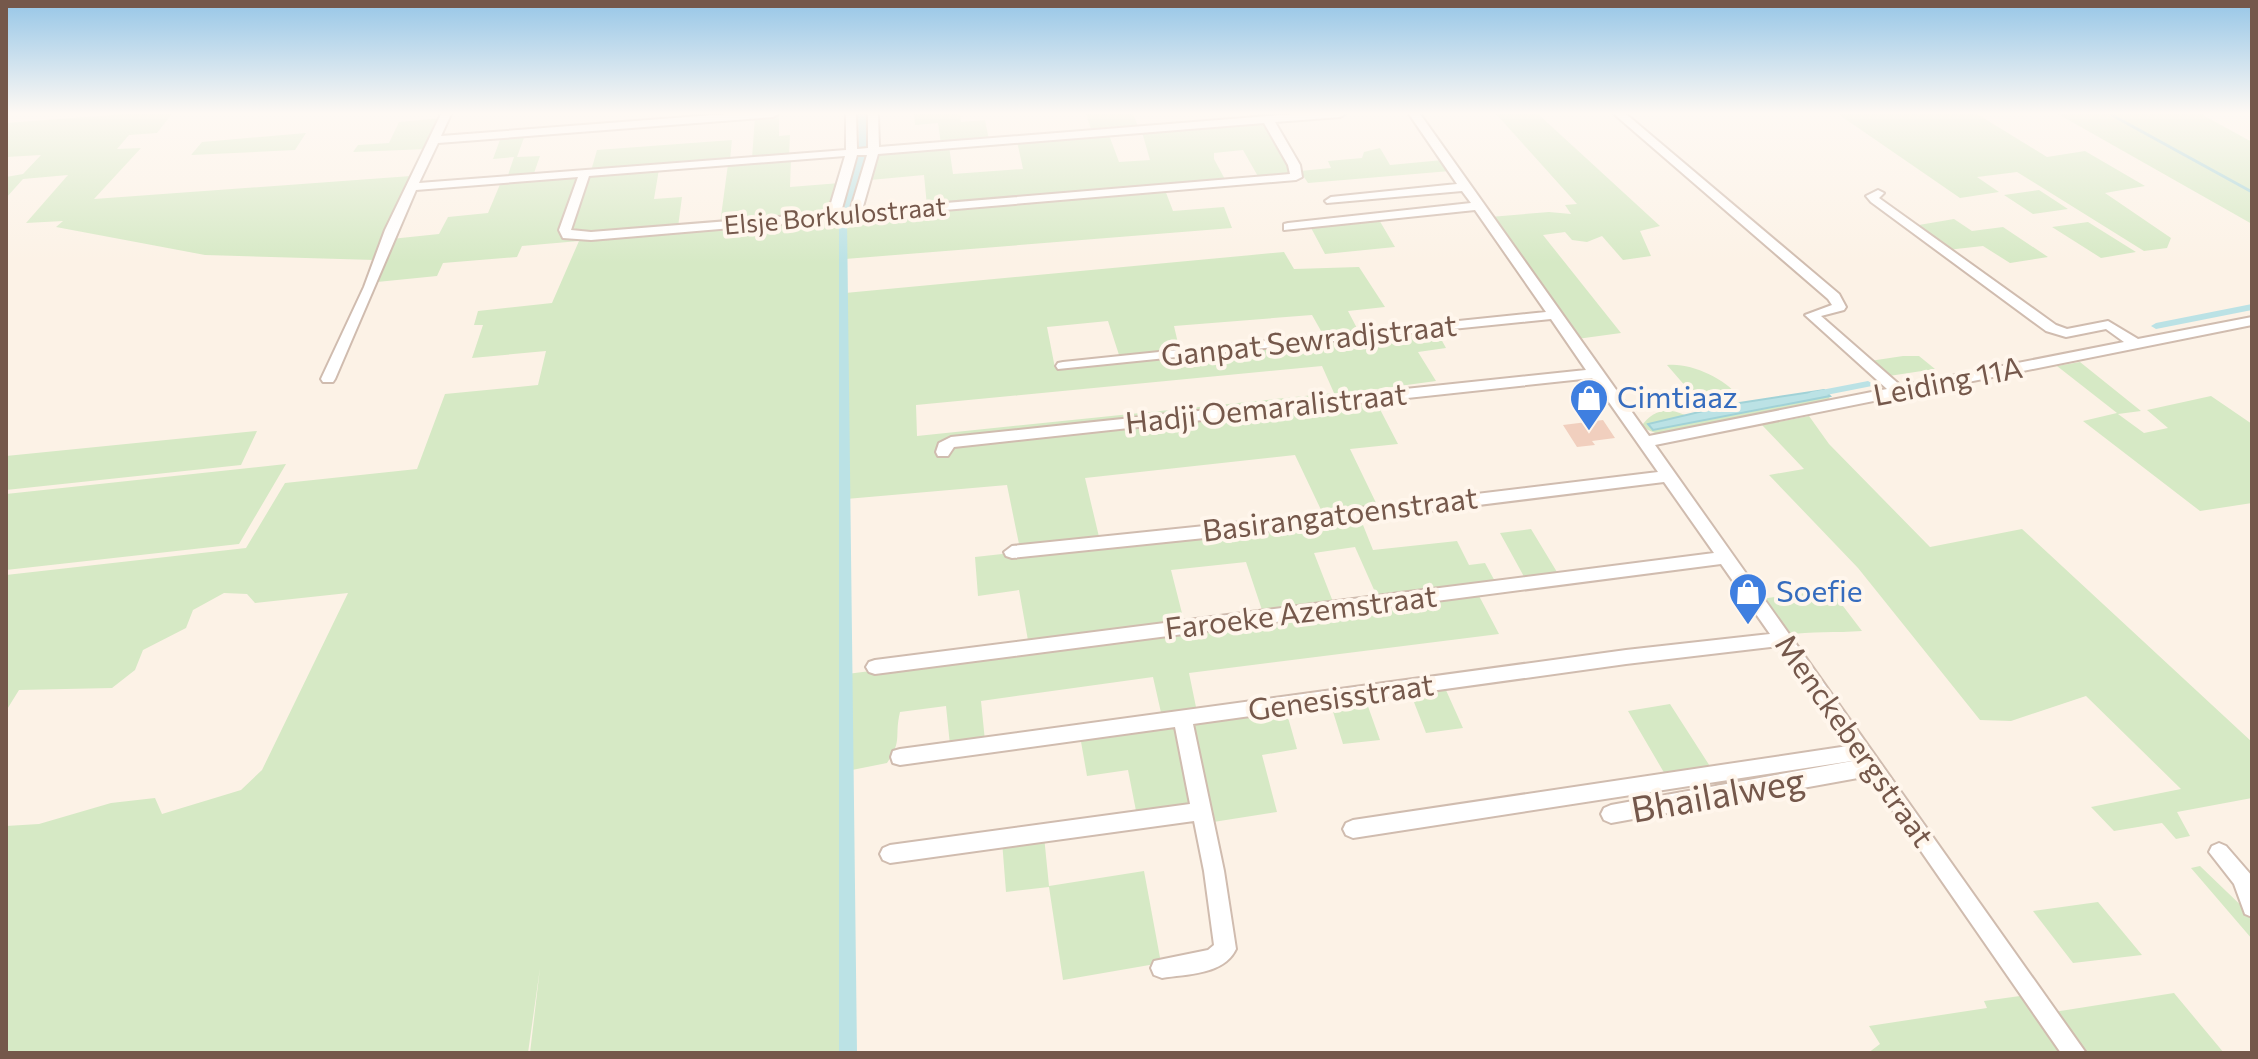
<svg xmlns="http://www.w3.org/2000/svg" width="2258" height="1059" font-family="Commissioner,sans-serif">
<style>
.green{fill:#d6e9c5;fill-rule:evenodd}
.water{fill:#bbe2e5;stroke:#a1d2d7;stroke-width:2}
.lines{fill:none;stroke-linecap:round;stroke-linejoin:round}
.stream{stroke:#a1d2d7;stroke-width:3}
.canal{fill:#bbe2e5;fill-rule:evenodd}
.building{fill:#f1cfbe}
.minor-casing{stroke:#d0bcaf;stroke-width:4}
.minor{fill:#fff;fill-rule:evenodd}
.labels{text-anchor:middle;stroke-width:8;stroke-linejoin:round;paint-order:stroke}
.far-street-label{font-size:26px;fill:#75584b;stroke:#fff6ec}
.street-label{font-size:30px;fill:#75584b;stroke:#fff6ec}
.shop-label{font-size:30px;fill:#366cbe;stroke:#fff6ec;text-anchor:start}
.near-street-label{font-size:36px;fill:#75584b;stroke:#fff6ec}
</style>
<rect width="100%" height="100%" fill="#fcf2e6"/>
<path class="green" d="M126 114H172L157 133 129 135 117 149 141 148 94 199 411 176 375 260 205 255 56 227 63 221 26 223 68 175 23 179 6 198V177L23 174 41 155 6 157V123Z
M914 114H960L961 122 985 120 989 140 941 144 938 123 915 125Z
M1086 114H1133L1139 129 1092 132Z
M1496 114H1538L1660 226 1640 231 1651 256 1623 260 1602 236 1587 242 1572 240 1565 232 1543 235 1621 333 1577 339 1490 217 1549 212 1571 214 1565 205 1577 204Z
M1838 114H1977L2047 157 2085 151 2145 186 2105 193 2171 238 2167 248 2144 251 2017 172 1977 177 1999 192 1960 198Z
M2058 114H2201L2252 142V224Z
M779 116V136L790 135 789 156 752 158 755 117Z
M442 118 427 149 353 152 358 145 389 143 399 122Z
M1267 123 1295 173 1260 180 1243 150 1214 153V159L1227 183 927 206 924 175 870 180 877 152 949 146 953 174 1023 169 1017 141 1109 135 1119 162 1150 160 1142 132Z
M306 133 295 150 191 155 202 142Z
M525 135 517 157 540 156 533 176 507 178 514 157 493 159 501 137Z
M732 140 730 160 591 171 597 150Z
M1380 148 1390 165 1443 160 1450 171 1308 183 1300 171 1331 168 1328 161 1362 158 1364 152Z
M791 158 790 187 840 183 831 213 720 224 728 164Z
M659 169 654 199 682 197 678 227 569 233 588 176Z
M581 175 564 235 1165 190 1173 211 1224 207 1232 228 845 259V293L1284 252 1294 269 1359 267 1385 307 1348 311 1360 334 1325 338 1312 315 1174 326 1180 352 1120 358 1108 321 1047 327 1055 368 1436 330 1446 348 1418 352 1436 381 1370 390 1398 444 1350 449 1378 507 1323 514 1295 455 1085 478 1100 541 1020 549 1007 485 846 499 847 674 1478 594 1499 634 1189 673 1197 712 1162 717 1153 677 981 701 985 741 950 745 946 706 900 712C894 737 903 740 887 763L847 771 848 1053H530L540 968 528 1053H6V826L39 824 111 803 155 798 162 814 241 790 262 770 348 593 255 603 247 594 224 593 193 610 186 628 143 650 135 670 112 688 19 690 6 711V575L246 548 285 483 417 469 445 394 538 385 546 351 472 358 483 325H474L478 311 552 303 579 241 522 246 517 257 443 263 437 276 377 282 391 239 439 234 448 217 488 213 501 182ZM1322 366 1334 393 917 436 916 405Z
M2039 190 2068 209 2033 214 2004 195Z
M1378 218 1395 247 1325 254 1310 226Z
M1954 219 1972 231 2003 227 2048 257 2010 263 1983 246 1947 250 1913 226Z
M2088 222 2136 252 2101 258 2052 227Z
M1903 356H1919L1935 369 1889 376 1870 361Z
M2080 362 2141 411 2118 414 2144 433 2168 428 2147 410 2211 396 2252 424V503L2200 511 2083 421 2117 413 2057 366Z
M1667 365C1689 362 1725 378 1738 396L1733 404 1706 410Z
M1830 396 1827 403 1660 435 1641 427C1652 410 1667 407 1685 415L1648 424 1653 429Z
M1809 416 1829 444 1930 547 2022 529 2252 742V798L2177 812 2190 836 2176 839 2162 823 2114 831 2091 807 2181 789 2086 696 2011 721 1980 720 1858 568 1769 475 1804 469 1762 425Z
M257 431 241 465 6 490V456Z
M286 464 239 544 6 570V494Z
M1359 515 1373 550 1457 541 1469 565 1485 563 1497 585 1379 601 1355 547 1314 553 1335 607 1264 616 1246 562 1171 570 1185 625 1029 646 1019 590 978 596 975 557Z
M1531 529 1560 577 1527 582 1500 533Z
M1830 589 1862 631C1836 633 1812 631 1785 635L1761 599Z
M1445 688 1463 728 1426 733 1410 692Z
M1365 698 1380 740 1343 744 1330 702Z
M1670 704 1713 771 1666 776 1628 711Z
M1285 707 1297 749 1262 755 1277 812 1207 823 1191 725 1198 720Z
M1178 723 1194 802 1189 808 1137 816 1128 770 1087 776 1080 736Z
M1044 836 1049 886 1144 871 1161 963 1063 980 1049 887 1006 892 1002 841Z
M2200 866 2252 916V939L2191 868Z
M2098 902 2142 955 2073 963 2033 911Z
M2174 993 2224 1053H2083L2054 1012Z
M2020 996 2059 1053H1868L1880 1044 1869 1026 1987 1008 1984 1001Z"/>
<path class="water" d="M1824 390 1830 396 1653 430 1648 424 1733 404Z"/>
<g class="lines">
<path class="stream" d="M2110 114 2252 192"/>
<path class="canal" d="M858 114H866L867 148 863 150 859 148Z
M860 152 867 154 849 208 845 211 842 210 841 208Z
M843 216 847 219 857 1053H839V219Z
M2252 304V310L2156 329 2151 326 2156 323Z
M1868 381 1873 384 1872 386 1811 398 1806 395 1811 392Z"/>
</g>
<path class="building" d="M1603 420 1615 438 1592 441 1595 445 1577 447 1563 425Z"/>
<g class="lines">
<defs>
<path id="minor" d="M441 114H451L441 136 727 114H778L773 117 438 143 419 183 846 150V114H856L857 149 868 148V114H878L879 147 1295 114H1345L1340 117 1275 122 1300 165 1302 177 1296 180 591 240 563 238 559 230 578 177 416 190 335 379 333 382H323L321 379 364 287 385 230ZM1264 123 1288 165 1290 174 862 210 878 154ZM857 155H867L850 211 841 212ZM845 156 828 213 591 232 571 230 589 176Z
M1409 114H1420L1649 436 1887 389 1805 315 1832 305 1828 299 1614 114H1626L1839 294 1846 307 1844 310 1821 316 1901 386 2124 342 2106 329 2066 337 2046 331 1871 202 1866 196 1878 190 1884 193 1879 198 2056 325 2067 329 2108 321 2138 339 2252 317V325L1655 445 2086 1053H2061L1869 776 1611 823 1604 820 1601 814 1604 808 1611 805 1858 760 1353 838 1346 835 1343 829 1346 823 1353 820 1848 746 1779 646 1626 664 1193 724 1224 871 1236 949C1224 975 1186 974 1162 978L1154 975 1151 968 1154 961 1208 950 1214 945 1204 871 1194 821 890 863 883 860 880 854 883 848 890 845 1190 804 1175 727 900 765 893 763 891 757 893 751 900 749 1626 650 1770 634 1721 564 875 674 869 672 866 667 869 662 875 660 1714 553 1664 482 1253 533 1012 558 1006 556 1004 552 1012 546 1253 521 1658 472 1592 378 954 447 948 456H938L936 452 939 443 951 437 1586 370 1551 319 1058 369 1056 366 1058 363 1063 362 1546 312 1475 210 1284 230V224L1288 223 1471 203 1462 191 1327 203 1325 201 1331 197 1457 184Z
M2219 843 2226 846 2252 876V917L2245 914 2234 884 2209 852 2212 846Z"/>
</defs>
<use href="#minor" class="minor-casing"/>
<use href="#minor" class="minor"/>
</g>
<linearGradient id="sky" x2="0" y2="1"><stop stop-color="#96c6e7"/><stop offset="0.43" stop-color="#fef9f4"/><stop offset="1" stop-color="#fef9f4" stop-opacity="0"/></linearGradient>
<rect width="2258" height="263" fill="url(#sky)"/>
<defs>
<symbol id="shop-pin" viewBox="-11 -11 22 30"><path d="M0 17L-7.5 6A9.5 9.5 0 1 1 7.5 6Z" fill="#3f7fe0" stroke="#fff6ec"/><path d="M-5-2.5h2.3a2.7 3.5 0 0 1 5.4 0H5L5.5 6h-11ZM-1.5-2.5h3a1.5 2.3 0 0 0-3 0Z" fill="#fff"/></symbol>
</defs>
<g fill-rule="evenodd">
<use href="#shop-pin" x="1567" y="376" width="44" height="60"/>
<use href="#shop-pin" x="1726" y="570" width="44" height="60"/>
</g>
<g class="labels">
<g class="far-street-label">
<text transform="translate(835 216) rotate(-5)" y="9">Elsje Borkulostraat</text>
</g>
<g class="street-label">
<text transform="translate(1309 341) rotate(-6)" y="10">Ganpat Sewradjstraat</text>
<text transform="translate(1948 382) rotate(-11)" y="10">Leiding 11A</text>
<text transform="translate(1266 409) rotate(-6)" y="10">Hadji Oemaralistraat</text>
<text transform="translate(1340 515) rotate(-7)" y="10">Basirangatoenstraat</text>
<text transform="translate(1301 613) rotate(-7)" y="10">Faroeke Azemstraat</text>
<text transform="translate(1341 698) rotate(-8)" y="10">Genesisstraat</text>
<text transform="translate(1854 741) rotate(55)" y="10">Menckebergstraat</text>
</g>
<g class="shop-label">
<text x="1617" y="408">Cimtiaaz</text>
<text x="1776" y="602">Soefie</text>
</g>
<g class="near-street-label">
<text transform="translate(1718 795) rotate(-10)" y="13">Bhailalweg</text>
</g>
</g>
<rect width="2258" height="1059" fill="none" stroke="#75584b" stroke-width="16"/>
</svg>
